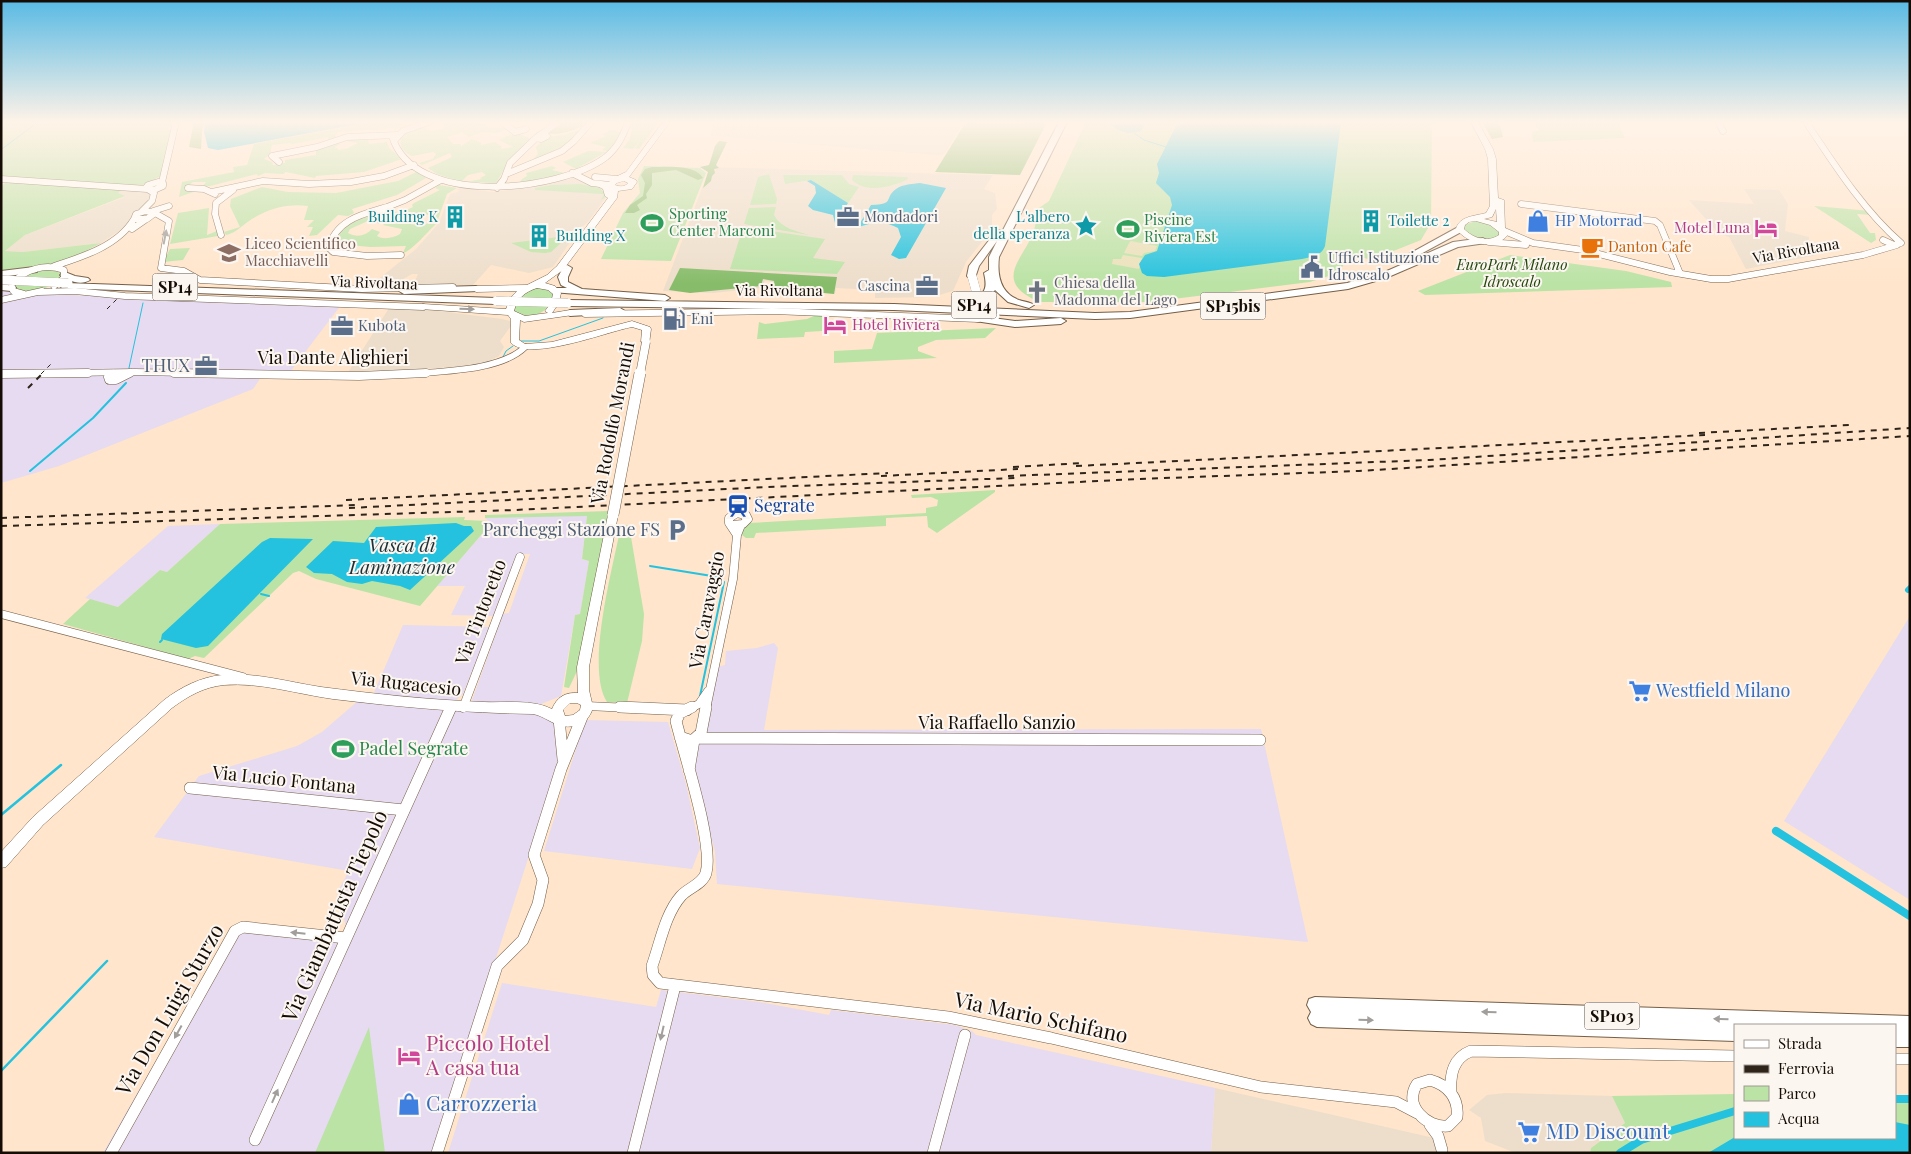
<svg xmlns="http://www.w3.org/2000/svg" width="1911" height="1154" font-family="'Playfair Display',serif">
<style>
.commercial{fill:#eddecb}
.industrial{fill:#e6dbf0}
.green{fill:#bbe3a6}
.forest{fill:#87bc6a}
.sand{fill:#eae1bb}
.water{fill:#24c2de}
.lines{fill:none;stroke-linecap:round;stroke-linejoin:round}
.stream-far2{stroke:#24c2de;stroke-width:1}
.stream-far1{stroke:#24c2de;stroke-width:2}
.stream{stroke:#24c2de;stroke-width:2.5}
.canal-far1{stroke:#24c2de;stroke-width:6}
.canal{stroke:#24c2de;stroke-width:8}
.minor-far2-casing{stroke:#745e47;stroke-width:7}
.minor-far1-casing{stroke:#745e47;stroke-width:9}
.minor-casing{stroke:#745e47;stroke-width:12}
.major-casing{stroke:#745e47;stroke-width:1}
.highway-casing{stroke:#745e47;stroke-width:2}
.minor-far2{stroke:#fff;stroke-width:6}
.minor-far1{stroke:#fff;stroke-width:8}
.minor{stroke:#fff;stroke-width:11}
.major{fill:#fff;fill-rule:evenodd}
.highway{fill:#fff;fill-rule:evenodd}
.rail-far1{stroke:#2e241a;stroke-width:1;stroke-dasharray:4.5 4.5;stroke-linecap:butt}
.rail{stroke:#2e241a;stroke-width:2;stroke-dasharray:6 6;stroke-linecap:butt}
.major-bridge-far1-casing{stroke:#745e47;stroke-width:9;stroke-linecap:butt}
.major-bridge-casing{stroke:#745e47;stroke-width:12;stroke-linecap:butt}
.highway-bridge-casing{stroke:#745e47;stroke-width:9;stroke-linecap:butt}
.major-bridge-far1{stroke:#fff;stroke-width:8}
.major-bridge{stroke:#fff;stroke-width:11}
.highway-bridge{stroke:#fff;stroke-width:9}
.oneway{fill:#a19e9b}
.labels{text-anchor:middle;stroke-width:4;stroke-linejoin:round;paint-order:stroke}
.far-leisure-label{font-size:15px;fill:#27864d;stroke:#fcf6f1;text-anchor:start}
.far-culture-label{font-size:15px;fill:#0d838f;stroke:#fcf6f1;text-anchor:end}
.far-service-label{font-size:15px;fill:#4e5e75;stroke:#fcf6f1;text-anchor:start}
.far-shop-label{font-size:15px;fill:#366cbe;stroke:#fcf6f1;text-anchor:start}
.far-hotel-label{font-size:15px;fill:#b23c85;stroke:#fcf6f1;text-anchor:end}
.far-education-label{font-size:15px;fill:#785e54;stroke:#fcf6f1;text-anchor:start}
.far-food-label{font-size:15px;fill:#c56008;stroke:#fcf6f1;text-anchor:start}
.far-street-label{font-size:15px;fill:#150d05;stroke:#fcf6f1}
.far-park-label{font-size:15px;font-style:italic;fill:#25470c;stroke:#fcf6f1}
.far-worship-label{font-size:15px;fill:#5b616d;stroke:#fcf6f1;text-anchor:start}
.shield{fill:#fcf6f1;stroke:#5a534c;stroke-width:1}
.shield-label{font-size:16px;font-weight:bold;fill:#150d05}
.street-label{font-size:18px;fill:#150d05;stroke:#fcf6f1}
.service-label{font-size:18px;fill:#4e5e75;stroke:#fcf6f1;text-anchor:end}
.transit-label{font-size:18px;fill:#164399;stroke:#fcf6f1;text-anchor:start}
.shop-label{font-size:18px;fill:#366cbe;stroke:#fcf6f1;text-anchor:start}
.leisure-label{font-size:18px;fill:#27864d;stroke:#fcf6f1;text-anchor:start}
.water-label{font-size:19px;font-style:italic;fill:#1a3137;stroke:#fcf6f1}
.near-street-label{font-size:21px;fill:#150d05;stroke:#fcf6f1}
.near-hotel-label{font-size:21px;fill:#b23c85;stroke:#fcf6f1;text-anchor:start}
.near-shop-label{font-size:21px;fill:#366cbe;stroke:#fcf6f1;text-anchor:start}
</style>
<rect width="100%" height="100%" fill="#ffe5cb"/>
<path class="commercial" d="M713 122H964L944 154 938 155 711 136Z
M710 167 993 175 984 189 995 193 997 209 992 215V229L966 262 953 291 932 297 875 298V290L836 288 835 294 772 288 773 282 765 281 761 288 713 293 663 291Z
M574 176 582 182 600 188 607 196 588 222 579 229 553 267 529 273 491 265 473 285H419L415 281 418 274H412L396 283 384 286 371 285 416 249 439 223 450 194 458 192 459 190H457L460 188 493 192 533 187Z
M122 189 149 192 152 196 144 207 132 214 129 224 101 243 23 252 5 251 25 235 125 197 117 193Z
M1744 189 1779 190 1788 204 1785 231 1809 237 1808 249 1817 255 1746 269 1729 237 1718 233 1689 200 1754 204Z
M391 305 502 319 510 321 511 326 500 341 504 347 499 356 481 365 420 369 415 372 347 374Z
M1215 1088 1434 1138 1438 1153H1211Z
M1506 1093 1612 1096 1625 1123 1591 1148 1590 1153H1516L1485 1141 1481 1118 1469 1110 1487 1095Z"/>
<path class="industrial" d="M1 290 73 295 341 305 290 372 264 373 253 389 59 466 1 483Z
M587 515 582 559 589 561 580 614 575 615 561 696 541 704 471 703 503 614 509 613 530 554H517L494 616 451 615 465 586H437L482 534 489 521 485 518Z
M220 524 167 572 160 570 118 607 85 598 168 526Z
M1910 616V900L1784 821Z
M403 625 490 627 463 694 456 700 450 703 373 695Z
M774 643 778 648 764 730 1261 729 1308 942 717 884 715 851 693 773 697 742 718 667 725 665 726 651 757 648Z
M359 700 531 711 554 720 560 754 557 769 433 1153H103L230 931 343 933 346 927 338 891 349 871 154 837 199 776 297 746 322 732Z
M585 720 668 722 686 784 700 848 692 869 544 851Z
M502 983 656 1007 661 990 759 1002 829 1015 831 1010 955 1025 972 1031 976 1035 1215 1088 1211 1153H448Z"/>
<path class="green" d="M1 122H173L161 176 141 186 1 177Z
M373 122H410L398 126 400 128 394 130V127L374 131V129L338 132 335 136 337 138 329 141 328 137 293 144 289 143 272 145 270 154 264 159 272 162 273 165 285 163V160L316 155V150L339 143 340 144 335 147 339 150 346 149 358 143 341 140 368 139 369 144 387 142 389 148 402 159 364 172 316 176 315 178 286 172 283 174 265 173 258 176 257 174 210 186H203L206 182H193L184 189 199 190 179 197 182 182 234 172 233 167 247 165 254 144Z
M443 122H482C488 129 496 127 505 127L507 130 495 133 482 132 469 137 462 132 447 137 453 144H461V146L472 139 481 143V145L495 142 502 147 501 149 513 147 499 140C512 133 518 132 531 139L508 163 496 183 465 182 482 179 480 178 486 175 482 172 468 175 461 182 437 174 428 168 452 157 450 153 422 165 419 163 433 159 436 154 433 152 412 156C404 151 399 149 401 139L399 138 407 136 401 135 427 124 429 126 425 128 430 131 444 129 443 127 447 125Z
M633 122H654L653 125 659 122 639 149 635 148 641 140 633 149 623 148 630 139Z
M1086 122H1432L1431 223 1421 240 1371 260 1355 255H1346C1346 274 1325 277 1310 282L1149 302H1039C980 276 1043 249 1035 213L1039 208 1049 201Z
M1533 122H1617L1625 138 1533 142 1532 132 1540 130Z
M586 128 573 143 531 162 538 154 536 147 548 137 564 135Z
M612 130 621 133 608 151 602 150 606 147 590 143 606 136 603 134Z
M588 151 606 152 576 169 563 162Z
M552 166 556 168 552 170 565 173 548 179 520 182 522 179 527 176 526 173Z
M644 166 700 168 706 173 671 261 601 259 623 213 640 193 638 179Z
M416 172 426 178 397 195 352 209 354 213 348 216 338 215 317 235 309 236 313 227H307L314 220H304L308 206C288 203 266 209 249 221 240 227 236 233 226 235L224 232 240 227 230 206 231 199 262 187 288 192 336 193 398 181Z
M769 174 777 199 776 204 750 205 758 177Z
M783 175H842L849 184 859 187 848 203 811 180 785 184Z
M853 175 907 177 908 179C892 187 866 194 852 180Z
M8 181 122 189 118 193 125 196 25 235 5 251 23 252 101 243 67 261 1 277V186Z
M580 184 600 188 607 196 601 200 604 195 602 194 535 190V188L551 185Z
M439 185 457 188 447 194 438 219 423 213 391 216 392 210C399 215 406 210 413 207L412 205 414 203 440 190 435 188Z
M1814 206 1870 211 1872 215 1857 214 1870 233H1875L1876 240 1871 243Z
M776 207 774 215C781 228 796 231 809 235L744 224 749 208Z
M209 208 207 235 217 231 218 236 170 244 178 213Z
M378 213 370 220 350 229 348 233C357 238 365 236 372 229L380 232 377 236C384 240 393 238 400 234L402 229 383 225 391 220 409 221 410 224 424 226 432 219 437 220V223C429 230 412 251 403 253L406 246 371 247 336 244C339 225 362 218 378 213Z
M1476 221 1486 222 1500 230V236C1485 241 1477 239 1464 231V225Z
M743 227 825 239 813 258 845 262 837 274 730 269Z
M566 236 563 240 567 242 561 243 551 252 545 253 531 252 511 243Z
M190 248 183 260 163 262 170 249Z
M1510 255 1626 271 1671 282 1672 287 1425 295 1418 291Z
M48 269 61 273C58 289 28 295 16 288V283L31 273Z
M536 288 548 289 553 293C553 312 526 325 513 310L522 294Z
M816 315 830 316 822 331 805 332 804 337 757 339 759 322 765 324 807 319Z
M996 328 985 338 936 340 918 347V351L937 358 834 363V351L872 349 877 333Z
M995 490V492L937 533 928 527 927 516 886 518V526L756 533 754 538H746L742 535 743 530 750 523 926 513V508L937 506 938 500 931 497 912 498 911 495Z
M609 511 578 669 569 688 564 687 575 615 580 614 589 561 582 559 587 516 485 518V515Z
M465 517 464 520 489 521 482 534 420 606 316 579 299 571 293 573 204 658 195 656 188 659 63 624 90 599 118 607 160 570 167 572 220 524Z
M629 525 644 614 642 641 627 703 607 702C585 668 613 567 621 526Z
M369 1027 385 1153H315Z
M1735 1094V1138H1895V1096L1910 1097V1153H1590L1591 1148 1625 1123 1612 1096Z"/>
<path class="forest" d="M194 122H204L202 132 201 149 189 147Z
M561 122H588C578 130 559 136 547 133Z
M966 122H1047L1020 175 935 172Z
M1482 122H1499L1503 137 1492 139Z
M719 141 727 142 716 165 719 168 714 169 715 173 712 176 711 181 703 188 708 172 700 167 709 165 715 146Z
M652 167C667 167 695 164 703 178L698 180 676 170 652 173V185L646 194 647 198 637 205 640 210 634 213H625L630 205 643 196 645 183 641 175 645 169Z
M680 268 837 277 834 294 775 288 774 281 763 279 761 286 690 293 669 290Z"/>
<path class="sand" d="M1131 241 1157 246 1155 251 1144 253 1142 256 1124 253 1129 243Z
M1123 255 1142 258 1139 269 1112 264 1113 259H1121Z"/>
<path class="water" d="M205 122H369L218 150 208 148 204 132Z
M1108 122H1146L1141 131C1129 135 1117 132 1108 122Z
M1178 122H1341L1325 246C1321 256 1312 257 1302 259L1164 277 1147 276 1142 273 1139 264 1145 255 1157 251 1172 205 1170 197 1156 183 1159 173 1157 164Z
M811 180 848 203 835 223 833 215 813 210 808 206 816 193 815 186 807 181Z
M920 183 946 188 906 258 899 259 891 255 901 237 898 228C884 220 871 222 857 228L871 205C896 204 883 199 896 189 903 184 913 184 920 183Z
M456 523 464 526H471L474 531 410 590 400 586 372 581 362 584 347 582 332 574 314 573 306 567 333 541 364 543 376 527Z
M270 538 313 539 208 646 196 648 161 639 162 634 262 542Z
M1895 1122 1910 1125V1153H1708L1735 1137 1895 1138Z"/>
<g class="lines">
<path class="stream-far2" d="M1134 133 1144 140 1166 147
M2 149 38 122
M521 341H539L603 318
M503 357 506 351 513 346
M129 368 143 303"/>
<path class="stream-far1" d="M30 471 93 418 126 383
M650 566 718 577 724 582 700 696
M261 594 269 596
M160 642 162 640"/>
<path class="stream" d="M1 815 61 765
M1 1071 107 961"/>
<path class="canal-far1" d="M1908 590 1910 588"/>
<path class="canal" d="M1776 831 1910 916
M1895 1099H1910
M1620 1153 1641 1140 1735 1111"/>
<defs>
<path id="minor-far2" d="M502 122 515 132 526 129
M1718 122 1723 131
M1806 122C1834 164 1863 210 1901 243L1894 245 1883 240
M541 134 547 136 541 139 536 138Z
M542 134 558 122
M392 136C413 208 560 192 606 157 618 147 623 136 628 122
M395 140 403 131 429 122
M279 162 272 156 317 147 347 137 397 135
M572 173 592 183 610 185
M506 174 562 151 574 141 591 122
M595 177 617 179
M1 179 147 189
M158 182 163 183V186L154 190 146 188 148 185Z
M162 182 176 122
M188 188 204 189 215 194
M497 188 504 179 510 163 536 138
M212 192 263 181 309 184 351 182 384 176 414 165
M1521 204 1655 221 1660 225 1679 271
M387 207C363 214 335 220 329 248L333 252 367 256 401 255
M142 211 152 201 154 193 149 190
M146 211 155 213 147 219H134L136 214Z
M153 211 169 206
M155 213 169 221 161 268 184 271 200 280 362 289 453 287
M411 217 380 220 387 207 405 200 441 180
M132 229 145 220
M1502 230 1533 243 1583 250 1670 272 1711 279H1728L1863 255 1897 245
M221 235 215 214 216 203 233 190
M1489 242 1526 245
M54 266C82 257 118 246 134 219
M39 292 75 291 125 296 423 307
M24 294 13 291 12 284C25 269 45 263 64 270V278L54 286
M1 300 42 291
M585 314 773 311 978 319
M4 374 135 372 244 374
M128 374 130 373
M410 374C442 371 501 371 525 347"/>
<path id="minor-far1" d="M174 373 359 376 426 373
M1 374 88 373
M113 374 108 377 109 380H116L130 373
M732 525 743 524 748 519 746 515 737 513 729 518V523L737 535
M1 614 243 677
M587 706 651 709
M463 708 520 557
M689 709 699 704 708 691
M706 709 733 579 737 535 741 525"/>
<path id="minor" d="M620 707 687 710
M692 707 680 713 676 721C684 754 714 844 706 873 703 884 688 888 681 896 665 914 660 944 652 966L653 975 660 983 948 1017 1051 1038 1261 1087 1396 1102 1417 1113
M559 719 563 759
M680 737 692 741 701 733 706 707
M697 738 1260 740
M689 770 694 740
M190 788 404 810
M1895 1059H1910
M1430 1080C1448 1085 1459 1098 1457 1117L1448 1126C1426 1128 1403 1105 1417 1084Z
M1451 1092C1450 1074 1453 1058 1471 1051L1735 1056
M1430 1125 1438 1136 1442 1150
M255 1140 451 707
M111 1153 235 931 243 927 346 938
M437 1153 497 966 523 940 538 904 543 880 534 855 561 769 582 717
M633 1153 675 986
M933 1153 965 1035"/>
<path id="major" d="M663 122H670L629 177 636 180 637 182 632 189 618 191 617 198 563 270 545 283 555 286 561 293 559 303 552 313 570 310 574 313 573 315 524 322 520 320 519 340 525 344 552 342 632 321 650 327 651 329 649 344 646 345 641 342 642 330 632 327C606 332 530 362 511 343V319L508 315 420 309V305L423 304 506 309 511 297 517 291 476 292 472 289 476 286 527 285 547 275 557 266 608 198 605 196 603 189 595 185V181H601L607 186 611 179 626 172ZM624 181 628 183C625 187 620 187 615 185L617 183ZM537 288 548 290 553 294 551 303 545 311 548 313 525 316 514 311C517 298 525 292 537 288Z
M1471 122H1478L1493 149 1496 159 1498 198 1504 200 1505 228 1507 231V236C1493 251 1468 244 1456 229 1459 216 1475 216 1486 213L1490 206 1488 159 1485 149ZM1496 209 1497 222 1484 219 1492 217ZM1476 221 1490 225 1499 232V235C1487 243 1473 238 1464 229L1465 225 1469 222Z
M613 511 618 515 589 667V690L593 707C590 721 577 729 562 726 552 724 544 716 533 714 466 713 399 707 333 699 297 694 260 682 224 685 204 687 188 696 172 708L43 825 6 867 1 868V852L33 817 164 700C181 687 201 677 222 675 256 672 288 682 321 687 375 694 429 700 484 702 505 703 533 699 552 709 557 697 565 692 578 693L577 667 608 515ZM570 703H577L581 705 580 710 573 715 565 716 563 710Z"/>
<path id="highway" d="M1059 122H1067L999 257C997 275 1000 293 1019 300 1025 302 1030 302 1034 305L1029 308 1008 302 995 290C988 300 976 305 964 303V299C982 295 989 294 984 273L989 270V257L997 241 979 266 975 278H969L967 276 969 266 997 230H1003Z
M1460 226 1463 227V231L1406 262H1400L1398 260Z
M1483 238 1488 241 1486 243 1458 247 1386 278 1348 289 1130 318 1095 319 894 310 568 306 563 303 568 300 894 304 1095 313 1130 312 1347 283 1380 274 1453 242Z
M567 265 572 268 568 277V282L582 289 665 295 670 298 665 301 552 292V288H567L561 285 558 277 564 266Z
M34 267 37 268V272L1 277V271Z
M65 272 75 276 88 278 90 280C81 286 68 281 60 275Z
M65 283 496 298 501 301 496 304 62 288 60 286Z
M1 284 14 286 16 288 11 291 1 290Z
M476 286 481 289 479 291 404 294 399 291 404 288Z
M620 308 625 311 623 313 570 316 565 313 570 310Z
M978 316 1015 321 1061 318 1066 321 1061 324 1015 327 975 321 973 319Z
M1315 997 1910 1016V1047H1895V1025H1735V1041L1317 1027 1311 1024 1308 1018 1311 1012 1307 1005 1309 999Z"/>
</defs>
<use href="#minor-far2" class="minor-far2-casing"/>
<use href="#minor-far1" class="minor-far1-casing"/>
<use href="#minor" class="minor-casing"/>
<use href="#major" class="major-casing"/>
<use href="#highway" class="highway-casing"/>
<use href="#minor-far2" class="minor-far2"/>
<use href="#minor-far1" class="minor-far1"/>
<use href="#minor" class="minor"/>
<use href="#major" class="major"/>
<use href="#highway" class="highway"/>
<path class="rail-far1" d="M107 309 119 297
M41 374 52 363"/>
<path class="rail" d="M28 388 43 373
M1699 433 1849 425
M1076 466 1705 435
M1013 467 1083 463
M881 476 1018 469
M1008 476 1429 460 1910 428
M346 500 888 473
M349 508 767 487 1015 478
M1 518 356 505
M1 526 515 510 1138 479 1359 471 1910 436"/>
<defs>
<path id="major-bridge-far1" d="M640 374 646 342"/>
<path id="major-bridge" d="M613 515 640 373"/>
<path id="highway-bridge" d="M972 276 980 305 995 316
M2 280 68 283
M496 301 568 303"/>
</defs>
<use href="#major-bridge-far1" class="major-bridge-far1-casing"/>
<use href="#major-bridge" class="major-bridge-casing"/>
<use href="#highway-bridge" class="highway-bridge-casing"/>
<use href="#major-bridge-far1" class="major-bridge-far1"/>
<use href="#major-bridge" class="major-bridge"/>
<use href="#highway-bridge" class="highway-bridge"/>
</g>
<defs><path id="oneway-solid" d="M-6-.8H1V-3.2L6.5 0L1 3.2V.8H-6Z" transform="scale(1.25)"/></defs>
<g class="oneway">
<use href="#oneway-solid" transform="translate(165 237) rotate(-79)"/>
<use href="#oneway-solid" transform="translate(467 309) rotate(2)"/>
<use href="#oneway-solid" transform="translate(298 933) rotate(-174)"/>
<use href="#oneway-solid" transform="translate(1489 1012) rotate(-178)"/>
<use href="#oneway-solid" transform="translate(1721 1019) rotate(-178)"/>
<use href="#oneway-solid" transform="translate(1366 1020) rotate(2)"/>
<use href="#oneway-solid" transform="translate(178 1032) rotate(119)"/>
<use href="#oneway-solid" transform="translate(662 1033) rotate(103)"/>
<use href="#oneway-solid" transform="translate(275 1096) rotate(-66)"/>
</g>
<linearGradient id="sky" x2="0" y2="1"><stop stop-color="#59bae4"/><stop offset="0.43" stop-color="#fff3e8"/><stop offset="1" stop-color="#fff3e8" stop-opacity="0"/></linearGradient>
<rect width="1911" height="284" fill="url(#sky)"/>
<defs>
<symbol id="building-bare" viewBox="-9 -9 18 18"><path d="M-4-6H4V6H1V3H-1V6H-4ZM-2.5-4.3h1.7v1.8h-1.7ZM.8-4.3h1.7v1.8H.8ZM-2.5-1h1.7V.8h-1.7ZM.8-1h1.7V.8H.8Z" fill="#0f9aa8" stroke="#fcf6f1" stroke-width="2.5" paint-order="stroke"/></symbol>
<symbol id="office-bare" viewBox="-9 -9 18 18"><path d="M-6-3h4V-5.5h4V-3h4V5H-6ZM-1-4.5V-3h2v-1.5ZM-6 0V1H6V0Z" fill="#5c6f8a" stroke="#fcf6f1" stroke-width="2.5" paint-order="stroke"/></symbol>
<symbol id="shop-bare" viewBox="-9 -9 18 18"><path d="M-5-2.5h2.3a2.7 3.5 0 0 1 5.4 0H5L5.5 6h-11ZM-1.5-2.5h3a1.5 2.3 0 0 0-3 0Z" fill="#3f7fe0" stroke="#fcf6f1" stroke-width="2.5" paint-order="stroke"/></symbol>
<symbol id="stadium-bare" viewBox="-9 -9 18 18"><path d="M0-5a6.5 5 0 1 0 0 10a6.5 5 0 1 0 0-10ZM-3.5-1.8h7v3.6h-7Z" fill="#2e9e5b" stroke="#fcf6f1" stroke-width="2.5" paint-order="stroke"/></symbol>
<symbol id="sight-bare" viewBox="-9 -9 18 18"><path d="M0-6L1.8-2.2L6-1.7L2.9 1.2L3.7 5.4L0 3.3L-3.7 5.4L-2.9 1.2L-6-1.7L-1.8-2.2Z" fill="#0f9aa8" stroke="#fcf6f1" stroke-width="2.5" paint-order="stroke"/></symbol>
<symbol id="hotel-bare" viewBox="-9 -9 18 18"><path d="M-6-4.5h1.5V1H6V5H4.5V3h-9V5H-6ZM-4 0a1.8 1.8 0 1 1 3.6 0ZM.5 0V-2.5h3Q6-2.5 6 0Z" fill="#d1479c" stroke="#fcf6f1" stroke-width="2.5" paint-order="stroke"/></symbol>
<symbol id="cafe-bare" viewBox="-9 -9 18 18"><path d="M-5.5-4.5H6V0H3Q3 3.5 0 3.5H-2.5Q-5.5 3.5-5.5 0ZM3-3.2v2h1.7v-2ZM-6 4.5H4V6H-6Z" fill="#e8710a" stroke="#fcf6f1" stroke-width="2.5" paint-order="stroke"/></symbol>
<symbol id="school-bare" viewBox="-9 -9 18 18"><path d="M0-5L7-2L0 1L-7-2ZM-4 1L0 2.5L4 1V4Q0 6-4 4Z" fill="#8d6e63" stroke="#fcf6f1" stroke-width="2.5" paint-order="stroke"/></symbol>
<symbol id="civic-bare" viewBox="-9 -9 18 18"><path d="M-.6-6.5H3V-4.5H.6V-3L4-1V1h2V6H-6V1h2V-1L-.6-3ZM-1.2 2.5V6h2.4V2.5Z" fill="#5c6f8a" stroke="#fcf6f1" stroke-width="2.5" paint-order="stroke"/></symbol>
<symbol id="church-bare" viewBox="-9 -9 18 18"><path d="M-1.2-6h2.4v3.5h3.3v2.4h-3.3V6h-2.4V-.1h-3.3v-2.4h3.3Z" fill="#6b7280" stroke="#fcf6f1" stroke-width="2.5" paint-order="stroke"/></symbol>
<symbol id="fuel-bare" viewBox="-9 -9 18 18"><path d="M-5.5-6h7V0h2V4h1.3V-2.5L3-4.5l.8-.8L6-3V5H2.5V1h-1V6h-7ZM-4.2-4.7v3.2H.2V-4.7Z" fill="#5c6f8a" stroke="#fcf6f1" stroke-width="2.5" paint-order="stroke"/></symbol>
<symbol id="station-bare" viewBox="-9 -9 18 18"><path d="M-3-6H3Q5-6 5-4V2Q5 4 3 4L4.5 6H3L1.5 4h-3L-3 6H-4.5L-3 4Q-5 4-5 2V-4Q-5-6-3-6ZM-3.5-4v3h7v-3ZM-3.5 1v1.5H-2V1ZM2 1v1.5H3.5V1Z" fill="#1a4fb4" stroke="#fcf6f1" stroke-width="2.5" paint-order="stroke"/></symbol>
<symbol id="parking-bare" viewBox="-9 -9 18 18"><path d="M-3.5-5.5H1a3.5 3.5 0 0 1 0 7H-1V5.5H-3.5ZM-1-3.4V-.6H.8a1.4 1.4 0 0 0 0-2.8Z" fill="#5c6f8a" stroke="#fcf6f1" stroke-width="2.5" paint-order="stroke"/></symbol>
<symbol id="supermarket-bare" viewBox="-9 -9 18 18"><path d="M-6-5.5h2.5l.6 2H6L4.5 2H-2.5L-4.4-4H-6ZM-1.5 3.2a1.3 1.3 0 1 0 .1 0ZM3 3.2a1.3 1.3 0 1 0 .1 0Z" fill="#3f7fe0" stroke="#fcf6f1" stroke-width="2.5" paint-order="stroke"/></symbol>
</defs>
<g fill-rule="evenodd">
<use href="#building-bare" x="439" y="201" width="32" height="32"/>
<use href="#office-bare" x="832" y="201" width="32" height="32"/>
<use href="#building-bare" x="1355" y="205" width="32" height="32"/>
<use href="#shop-bare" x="1522" y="205" width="32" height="32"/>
<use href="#stadium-bare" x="636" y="207" width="32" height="32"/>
<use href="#sight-bare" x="1070" y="210" width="32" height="32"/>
<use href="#hotel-bare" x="1750" y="212" width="32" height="32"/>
<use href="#stadium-bare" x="1112" y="213" width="32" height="32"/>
<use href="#building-bare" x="523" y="220" width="32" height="32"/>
<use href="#cafe-bare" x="1576" y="231" width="32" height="32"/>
<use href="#school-bare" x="213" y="237" width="32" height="32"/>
<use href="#civic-bare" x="1296" y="251" width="32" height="32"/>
<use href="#office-bare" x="911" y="270" width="32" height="32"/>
<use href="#church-bare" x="1021" y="276" width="32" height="32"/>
<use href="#fuel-bare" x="658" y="303" width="32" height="32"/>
<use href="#hotel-bare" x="819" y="309" width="32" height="32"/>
<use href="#office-bare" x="326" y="310" width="32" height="32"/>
<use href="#office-bare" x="190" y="350" width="32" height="32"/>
<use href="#station-bare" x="722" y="490" width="32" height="32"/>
<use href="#parking-bare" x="661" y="514" width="32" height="32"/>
<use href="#supermarket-bare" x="1624" y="675" width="32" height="32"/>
<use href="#stadium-bare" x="327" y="733" width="32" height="32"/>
<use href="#hotel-bare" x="393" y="1040" width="32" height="32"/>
<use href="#shop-bare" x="393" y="1088" width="32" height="32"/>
<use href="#supermarket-bare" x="1513" y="1116" width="32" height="32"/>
</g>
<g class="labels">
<g class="far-leisure-label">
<text x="669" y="219">Sporting<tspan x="669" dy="17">Center Marconi</tspan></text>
<text x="1144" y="225">Piscine<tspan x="1144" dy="17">Riviera Est</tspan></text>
</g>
<g class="far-culture-label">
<text x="438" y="222">Building K</text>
<text x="1070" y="222">L'albero<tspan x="1070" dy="17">della speranza</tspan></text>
<text x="1388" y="226" text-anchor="start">Toilette 2</text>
<text x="556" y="241" text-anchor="start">Building X</text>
</g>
<g class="far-service-label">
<text x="864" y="222">Mondadori</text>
<text x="1328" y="263">Uffici Istituzione<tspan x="1328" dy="17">Idroscalo</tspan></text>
<text x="910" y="291" text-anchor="end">Cascina</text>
<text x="691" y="324">Eni</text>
<text x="358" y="331">Kubota</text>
</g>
<g class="far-shop-label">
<text x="1555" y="226">HP Motorrad</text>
</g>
<g class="far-hotel-label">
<text x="1750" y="233">Motel Luna</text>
<text x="852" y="330" text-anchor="start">Hotel Riviera</text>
</g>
<g class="far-education-label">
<text x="245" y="249">Liceo Scientifico<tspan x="245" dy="17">Macchiavelli</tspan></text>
</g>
<g class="far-food-label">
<text x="1608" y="252">Danton Cafe</text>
</g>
<g class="far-street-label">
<text transform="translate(1796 251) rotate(-10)" y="5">Via Rivoltana</text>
<text transform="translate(374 283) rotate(2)" y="5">Via Rivoltana</text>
<text x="779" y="296">Via Rivoltana</text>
</g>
<g class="far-park-label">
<text x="1512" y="270">EuroPark Milano<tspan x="1512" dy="17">Idroscalo</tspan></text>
</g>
<g class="far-worship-label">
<text x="1054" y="288">Chiesa della<tspan x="1054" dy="17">Madonna del Lago</tspan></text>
</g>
<g class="shield">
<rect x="152.5" y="273.5" width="45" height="27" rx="4"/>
<rect x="951.5" y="291.5" width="45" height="27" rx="4"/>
<rect x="1200.5" y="292.5" width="65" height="27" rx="4"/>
<rect x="1584.5" y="1002.5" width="55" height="27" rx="4"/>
</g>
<g class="shield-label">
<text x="175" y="293">SP14</text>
<text x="974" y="311">SP14</text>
<text x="1233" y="312">SP15bis</text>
<text x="1612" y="1022">SP103</text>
</g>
<g class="street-label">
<text x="333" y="364">Via Dante Alighieri</text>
<text transform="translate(613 423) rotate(-79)" y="6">Via Rodolfo Morandi</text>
<text transform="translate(707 610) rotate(-79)" y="6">Via Caravaggio</text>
<text transform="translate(481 612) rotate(-69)" y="6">Via Tintoretto</text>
<text transform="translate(406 684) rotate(6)" y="6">Via Rugacesio</text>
<text x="997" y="729">Via Raffaello Sanzio</text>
<text transform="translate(284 780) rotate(6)" y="6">Via Lucio Fontana</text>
</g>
<g class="service-label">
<text x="190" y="372">THUX</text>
<text x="660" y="536">Parcheggi Stazione FS</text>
</g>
<g class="transit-label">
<text x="754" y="512">Segrate</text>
</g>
<g class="shop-label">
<text x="1656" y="697">Westfield Milano</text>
</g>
<g class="leisure-label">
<text x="359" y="755">Padel Segrate</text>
</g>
<g class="water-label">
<text x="402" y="552">Vasca di<tspan x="402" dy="22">Laminazione</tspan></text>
</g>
<g class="near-street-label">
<text transform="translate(335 916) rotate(-66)" y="7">Via Giambattista Tiepolo</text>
<text transform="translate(170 1010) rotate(-60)" y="7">Via Don Luigi Sturzo</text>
<text transform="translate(1041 1018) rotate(12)" y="7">Via Mario Schifano</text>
</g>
<g class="near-hotel-label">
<text x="426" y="1051">Piccolo Hotel<tspan x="426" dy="24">A casa tua</tspan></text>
</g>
<g class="near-shop-label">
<text x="426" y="1111">Carrozzeria</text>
<text x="1546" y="1139">MD Discount</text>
</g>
</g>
<rect width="1911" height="1154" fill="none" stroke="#150d05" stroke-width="5"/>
<rect x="1734" y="1024" width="162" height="115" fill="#fcf6f1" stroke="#a09993"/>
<rect x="1744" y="1040" width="25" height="8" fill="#ffffff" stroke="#a09993"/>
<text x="1778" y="1049" font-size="15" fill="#150d05">Strada</text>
<rect x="1744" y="1065" width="25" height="8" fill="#2e241a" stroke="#a09993"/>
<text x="1778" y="1074" font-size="15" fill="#150d05">Ferrovia</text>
<rect x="1744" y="1086" width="25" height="15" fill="#bbe3a6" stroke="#a09993"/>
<text x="1778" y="1099" font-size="15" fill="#150d05">Parco</text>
<rect x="1744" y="1112" width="25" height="15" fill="#24c2de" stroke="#a09993"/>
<text x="1778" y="1124" font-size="15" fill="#150d05">Acqua</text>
</svg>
